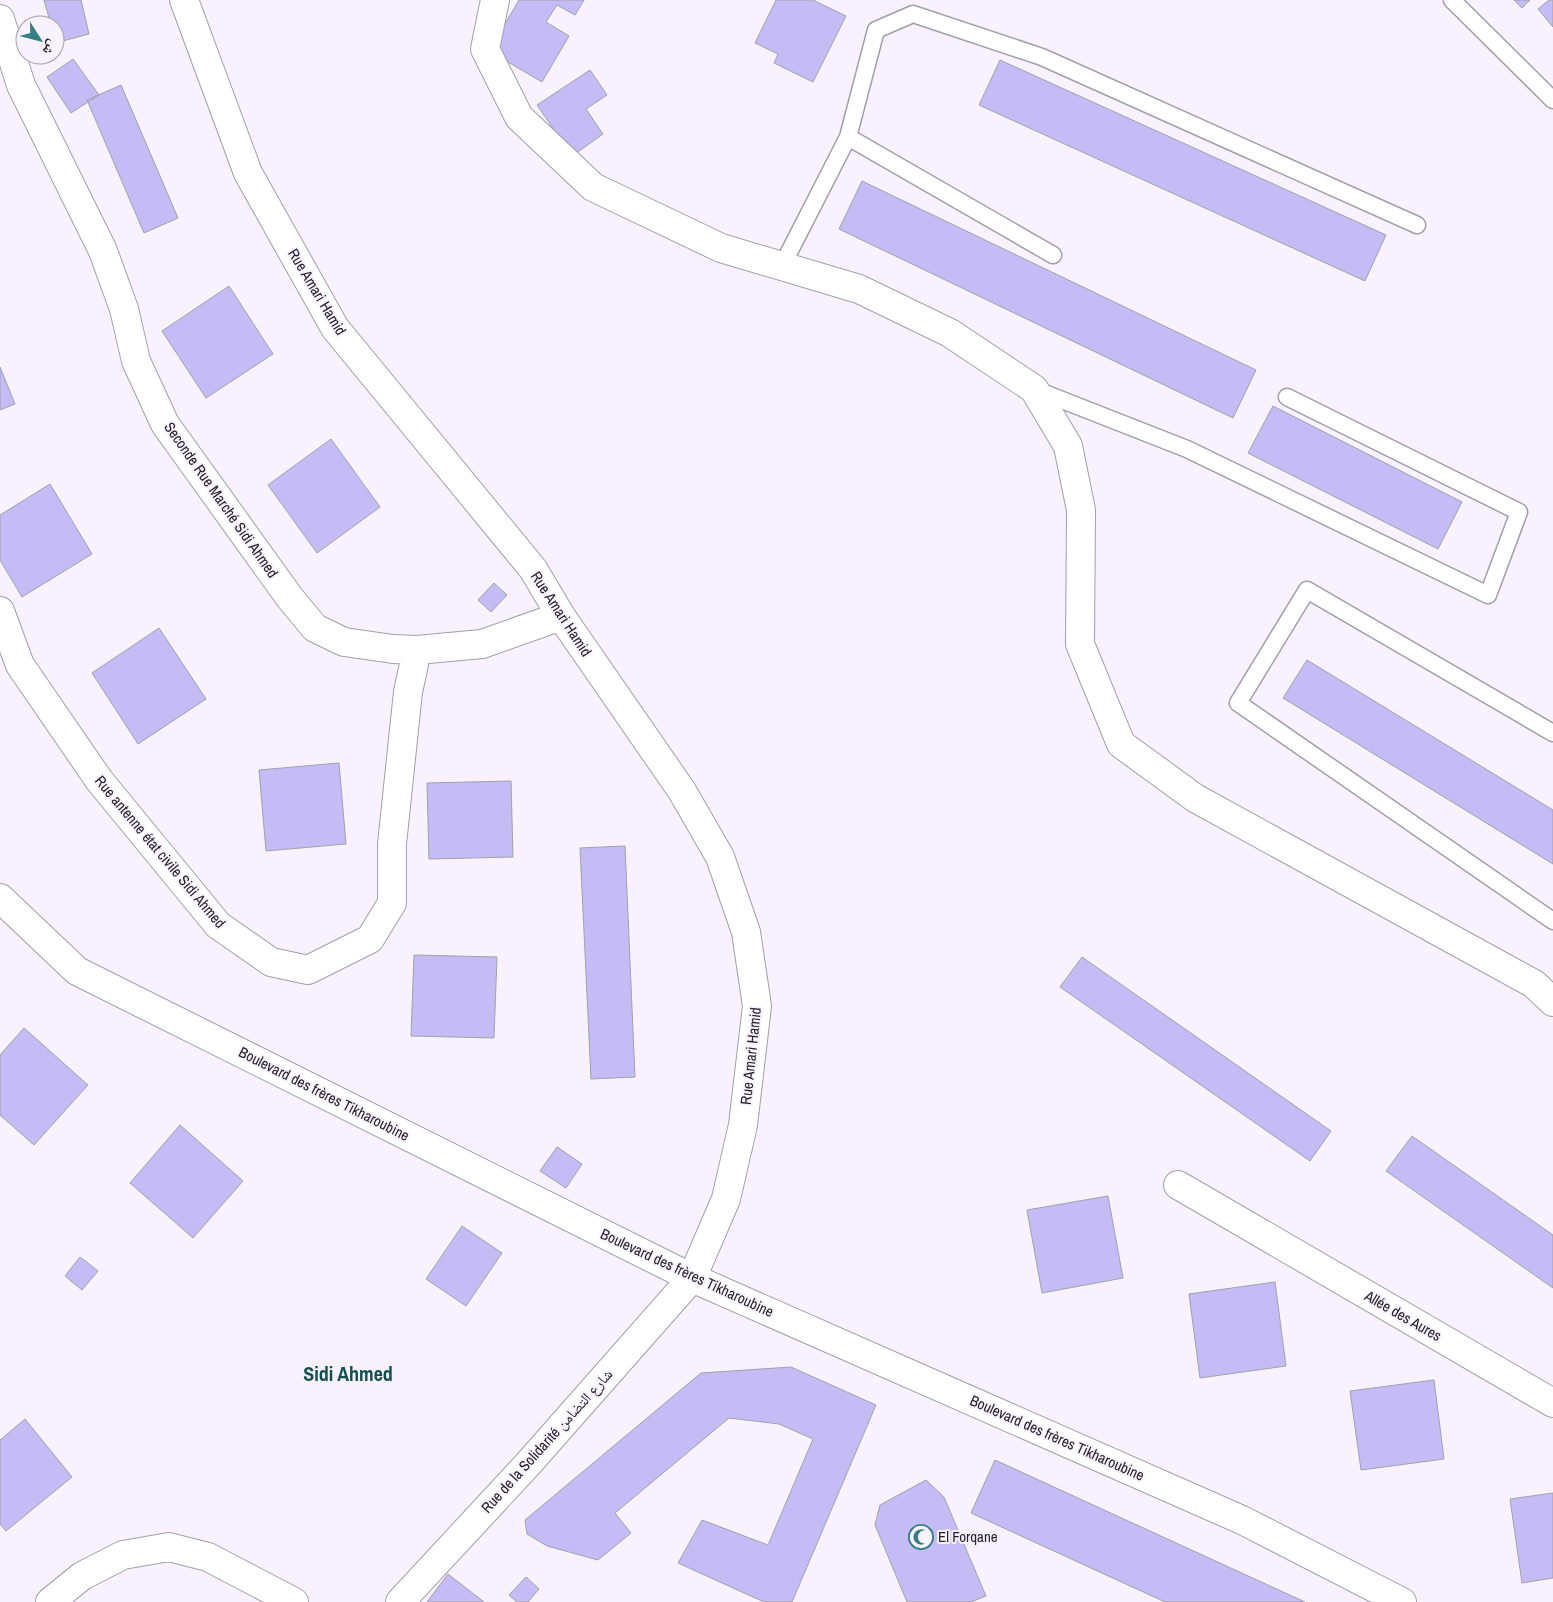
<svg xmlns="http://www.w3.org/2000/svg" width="1553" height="1602" font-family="'Archivo Narrow','Noto Naskh Arabic',sans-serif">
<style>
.building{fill:#c5bcf5;stroke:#a1a0ab}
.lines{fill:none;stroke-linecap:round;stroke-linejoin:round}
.lane-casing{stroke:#a39ea9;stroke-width:19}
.street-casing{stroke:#a39ea9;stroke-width:30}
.secondary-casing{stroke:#a39ea9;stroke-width:30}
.lane{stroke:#fff;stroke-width:16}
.street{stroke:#fff;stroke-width:28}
.secondary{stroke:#fff;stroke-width:28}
.labels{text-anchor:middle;stroke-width:4;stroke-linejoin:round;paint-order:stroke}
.street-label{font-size:15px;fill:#252328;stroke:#f8f2fe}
.poi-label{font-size:15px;fill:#252328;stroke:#f8f2fe;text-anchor:start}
.district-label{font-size:20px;font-weight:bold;fill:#104e52;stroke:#f8f2fe}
</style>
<rect width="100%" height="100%" fill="#f8f2fe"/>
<path class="building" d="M44 0H81L89 34 55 43V25H51Z
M519 0H584L575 15 557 5 546 22 569 36 542 82 489 51Z
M776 0H813L846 16 813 82 774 63 778 54 755 43Z
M1514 0H1530L1522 8Z
M1549 0H1553V27L1538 9Z
M73 59 99 95 71 113 47 77Z
M1000 60 1386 235 1365 281 979 105Z
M590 70 607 95 586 109 603 134 572 156 537 105Z
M121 85 178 218 144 233 87 100Z
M862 181 1256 370 1233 418 839 229Z
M229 286 273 354 206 398 162 331Z
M0 367 15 404 0 410Z
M1273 406 1462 502 1438 549 1248 453Z
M331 439 380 507 317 553 268 485Z
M50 484 92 554 22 597 0 560V515Z
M494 583 507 595 491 612 478 600Z
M159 628 206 699 138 744 92 673Z
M1307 660 1553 810V864L1283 698Z
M339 763 346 844 266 851 259 770Z
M511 781 513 857 429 859 427 783Z
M625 846 635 1077 591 1079 580 848Z
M414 955 497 957 494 1038 411 1036Z
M1082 957 1331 1131 1310 1161 1060 987Z
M24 1028 88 1085 34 1145 0 1115V1055Z
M180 1125 243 1181 193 1238 130 1183Z
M1412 1136 1553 1235V1288L1386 1171Z
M557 1147 582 1164 566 1188 540 1171Z
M1108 1196 1123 1278 1042 1293 1027 1210Z
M462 1226 502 1253 466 1306 426 1279Z
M80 1257 98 1271 82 1290 65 1276Z
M1275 1282 1286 1366 1200 1378 1189 1294Z
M791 1367 876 1405 792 1602H764L678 1563 702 1520 768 1545 813 1439 779 1424 729 1418 615 1513 631 1533 598 1560 547 1546 527 1534 525 1520 701 1373Z
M1434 1380 1444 1459 1361 1470 1350 1391Z
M25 1419 72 1477 6 1531 0 1524V1440Z
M995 1460 1305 1602H1165L971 1513Z
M926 1480 944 1497 986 1596 971 1602H907L875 1525 880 1505Z
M1553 1493V1578L1522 1583 1510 1499Z
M448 1574 484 1602H427Z
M526 1577 539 1589 528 1602H517L509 1595Z"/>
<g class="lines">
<defs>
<path id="lane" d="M1452 0 1553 100
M848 137 1053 255
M782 266 848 137 876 30 913 14 1042 57 1417 225
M1034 389 1187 449 1488 595 1519 512 1287 397
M1553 733 1307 590 1238 703 1553 921"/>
<path id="street" d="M184 0 248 173 335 328 533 569 561 616 682 791 720 857 746 932 757 1006 743 1125 726 1199 692 1278 528 1464 400 1602
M495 0 485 49 519 117 593 187 721 248 859 289 950 333 1034 389 1068 446 1081 510 1080 644 1121 744 1195 798 1534 984 1553 1002
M0 19 21 85 103 251 124 309 136 361 165 424 290 598 315 628 344 642 393 649 417 650 482 644 561 616
M0 611 20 665 99 780 218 925 271 962 308 970 370 939 392 903V844L408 692 417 650
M1178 1185 1553 1403
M50 1602 82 1576 123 1555 169 1547 208 1557 294 1602"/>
<path id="secondary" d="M0 898 77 971 692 1278 1242 1520 1402 1602"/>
</defs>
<use href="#lane" class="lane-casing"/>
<use href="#street" class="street-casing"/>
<use href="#secondary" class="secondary-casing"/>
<use href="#lane" class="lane"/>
<use href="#street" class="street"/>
<use href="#secondary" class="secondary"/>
</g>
<defs>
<symbol id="mosque-ring" viewBox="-11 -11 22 22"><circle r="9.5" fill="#f8f2fe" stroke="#357e83" stroke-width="1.5"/><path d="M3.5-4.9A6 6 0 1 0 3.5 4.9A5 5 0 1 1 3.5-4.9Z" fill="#357e83"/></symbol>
</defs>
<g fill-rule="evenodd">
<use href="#mosque-ring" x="907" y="1523" width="28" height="28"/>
</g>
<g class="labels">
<g class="street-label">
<text transform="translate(317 292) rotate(59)" y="5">Rue Amari Hamid</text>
<text transform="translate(221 500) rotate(55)" y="5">Seconde Rue Marché Sidi Ahmed</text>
<text transform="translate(561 614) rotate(57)" y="5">Rue Amari Hamid</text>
<text transform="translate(160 852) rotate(50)" y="5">Rue antenne état civile Sidi Ahmed</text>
<text transform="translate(751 1056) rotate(-84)" y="5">Rue Amari Hamid</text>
<text transform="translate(324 1094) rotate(27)" y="5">Boulevard des frères Tikharoubine</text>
<text transform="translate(687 1273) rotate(25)" y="5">Boulevard des frères Tikharoubine</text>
<text transform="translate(1403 1316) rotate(30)" y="5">Allée des Aures</text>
<text transform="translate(1057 1438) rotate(24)" y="5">Boulevard des frères Tikharoubine</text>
<text transform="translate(547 1441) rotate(-48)" y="5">Rue de la Solidarité شارع التضامن</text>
</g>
<g class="poi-label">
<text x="938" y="1542">El Forqane</text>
</g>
<g class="district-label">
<text x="348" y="1381">Sidi Ahmed</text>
</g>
</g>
<g transform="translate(40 40) rotate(126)"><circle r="24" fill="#f8f2fe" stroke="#a49fa8"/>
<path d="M0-4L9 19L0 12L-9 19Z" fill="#357e83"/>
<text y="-8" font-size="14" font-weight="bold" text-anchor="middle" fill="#252328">ش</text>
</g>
</svg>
